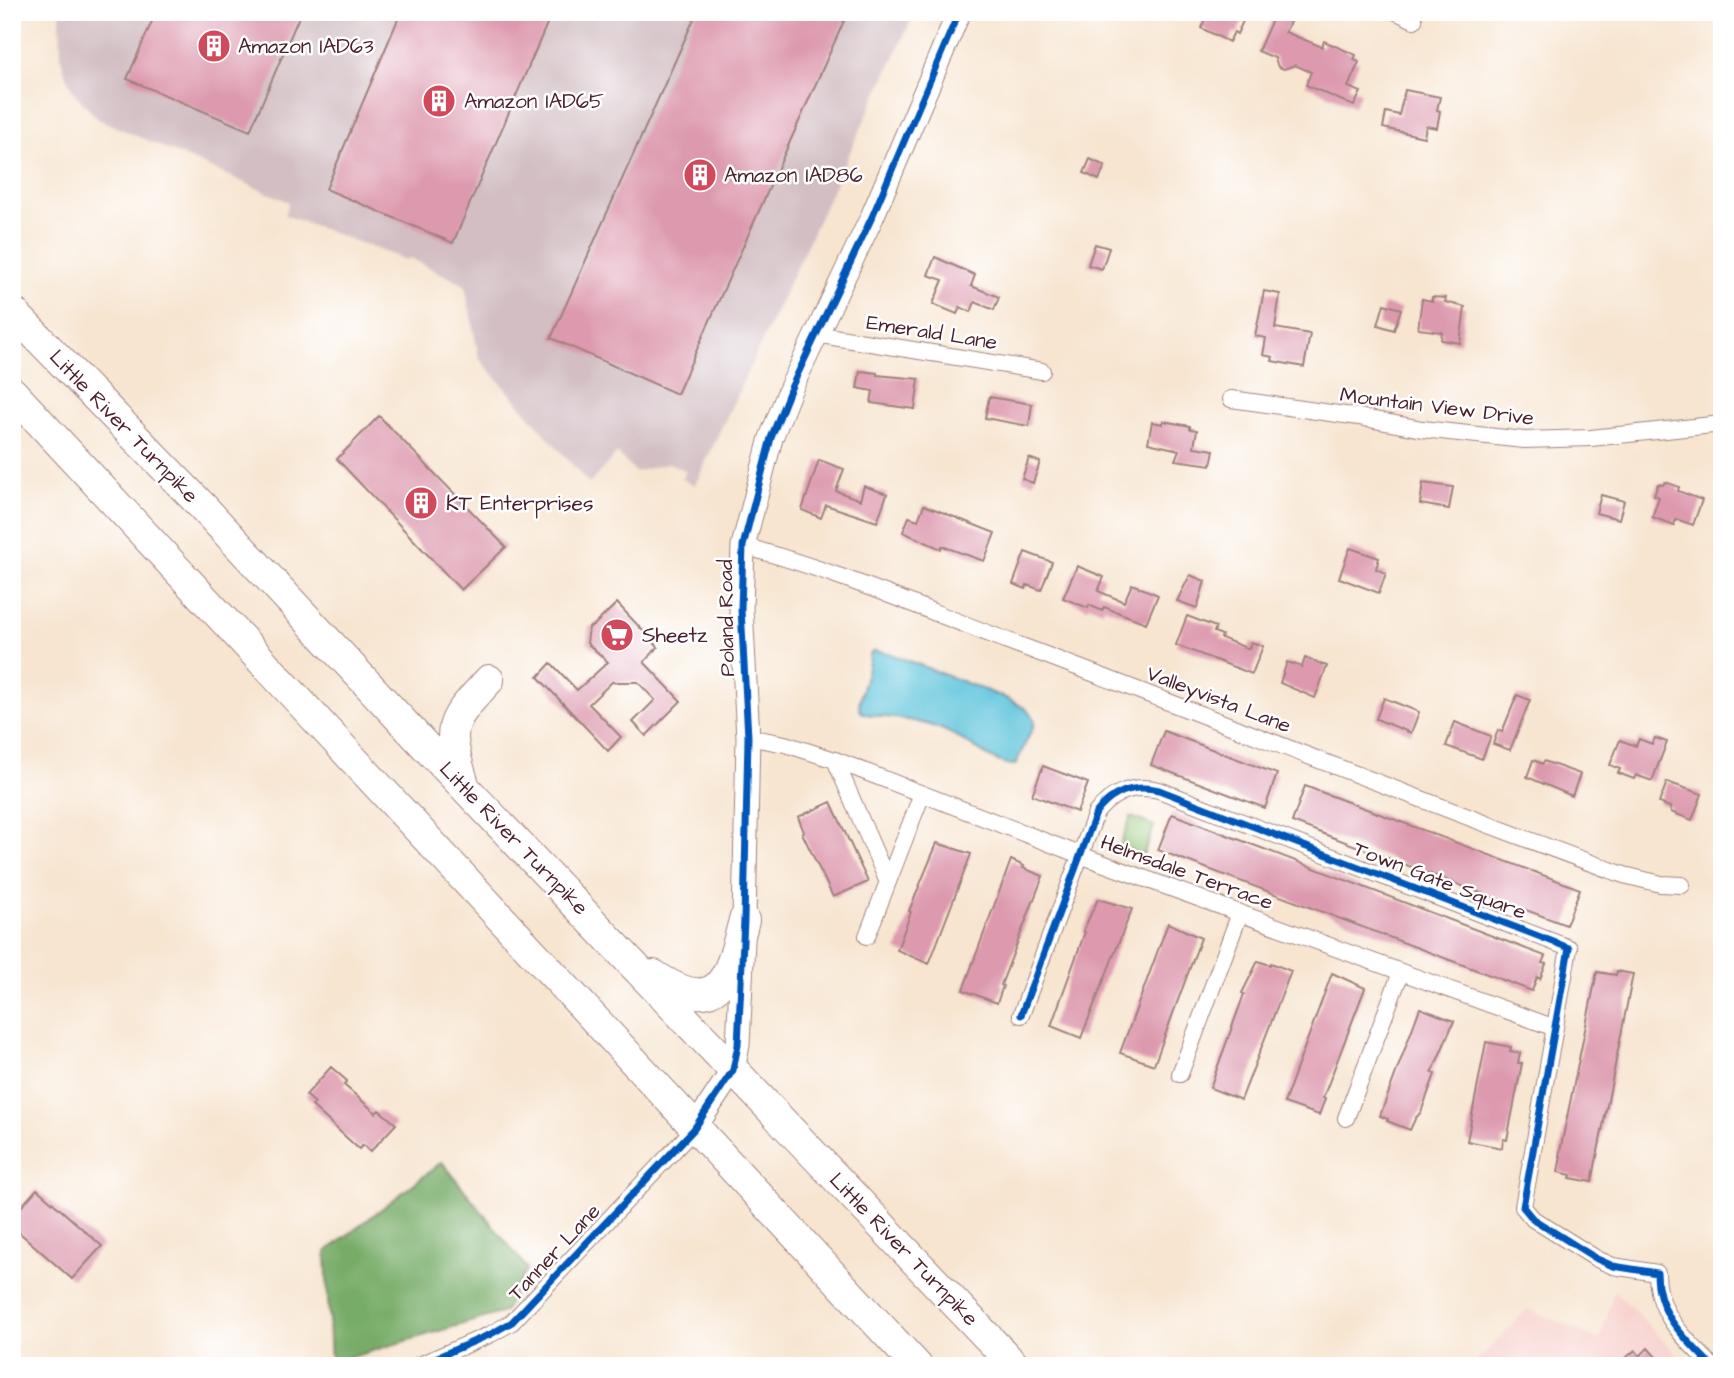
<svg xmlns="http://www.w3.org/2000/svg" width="1734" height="1378" font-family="'Architects Daughter',sans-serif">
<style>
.built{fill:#f7d0cc}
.industrial{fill:#d2bec3}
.green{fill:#94c777;stroke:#6f7351;stroke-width:2}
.forest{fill:#77ac68;stroke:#60664a;stroke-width:2}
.water{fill:#5fc4dc;stroke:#547284;stroke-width:2}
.building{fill:#dd99ae}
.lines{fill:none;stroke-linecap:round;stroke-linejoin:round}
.street-casing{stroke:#a0827e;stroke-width:18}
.secondary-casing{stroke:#a0827e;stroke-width:25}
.highway-casing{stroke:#a0827e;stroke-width:32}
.street{stroke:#fff;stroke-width:16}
.secondary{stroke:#fff;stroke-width:23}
.highway{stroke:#fff;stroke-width:30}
.cycleway-casing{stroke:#fff;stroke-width:11}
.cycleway{stroke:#0057b8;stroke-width:7}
.labels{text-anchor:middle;stroke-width:5;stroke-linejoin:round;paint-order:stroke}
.poi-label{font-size:21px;fill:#4a1f2b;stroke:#fff;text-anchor:start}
.street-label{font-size:21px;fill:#4a1f2b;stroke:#fff}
</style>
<rect width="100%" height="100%" fill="#fff"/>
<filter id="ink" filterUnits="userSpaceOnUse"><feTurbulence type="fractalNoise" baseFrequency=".0143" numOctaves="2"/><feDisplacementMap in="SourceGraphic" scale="14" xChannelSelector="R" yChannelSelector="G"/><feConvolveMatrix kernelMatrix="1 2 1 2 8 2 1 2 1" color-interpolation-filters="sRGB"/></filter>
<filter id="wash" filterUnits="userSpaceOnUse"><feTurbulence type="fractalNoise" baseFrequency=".00686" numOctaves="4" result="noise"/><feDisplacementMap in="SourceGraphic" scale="28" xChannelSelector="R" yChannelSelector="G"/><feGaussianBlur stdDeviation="1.57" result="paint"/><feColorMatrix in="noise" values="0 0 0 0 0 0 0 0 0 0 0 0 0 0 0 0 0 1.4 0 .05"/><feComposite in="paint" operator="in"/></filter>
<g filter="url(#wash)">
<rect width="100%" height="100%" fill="#f7e5d0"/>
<path class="built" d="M1614 1290 1688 1366H1472L1528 1309 1600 1340Z"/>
<path class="industrial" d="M60 12H915L695 485 682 479 686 471 669 463 635 472 617 453 589 484 479 358 465 285 410 258 406 260 285 215 289 202 98 119 75 94 66 76 61 58Z"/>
<path class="green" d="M1131 817 1154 826 1143 855 1120 846Z"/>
<path class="forest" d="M442 1162 527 1268 504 1312 331 1363 326 1252Z"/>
<path class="water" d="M874 651 888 653 1008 699 1026 709 1034 719V725L1015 765C991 765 965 737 941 729 917 719 891 718 866 714L860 711C856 700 870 670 870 654Z"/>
<g id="blocks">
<path class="building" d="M156 12H301L250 131 127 79Z
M401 12H552L453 243 326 189Z
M697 12H848L677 394 551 338Z
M1208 12H1242L1240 17 1244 19 1237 34 1234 32 1229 42 1201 28Z
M1274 15 1290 22 1285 32 1322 47 1324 41 1356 55 1354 60 1359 62 1348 87 1361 92 1354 106 1306 85 1311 72 1295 65 1284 69 1278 67 1275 58 1258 51Z
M1405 90 1440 97 1437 110 1440 111 1437 128 1426 126 1424 137 1383 128 1386 112 1399 115Z
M1090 159 1105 166 1099 180 1084 173Z
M1095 244 1109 248 1102 269 1088 265Z
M935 257 975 275 971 286 999 297 994 310 975 302 971 312 960 307 957 314 933 304 943 280 928 275Z
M1264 291 1280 294 1275 328 1310 334 1304 367 1272 361 1273 357 1263 355 1266 338 1255 336Z
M1432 297 1446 298 1445 302 1465 307 1460 343 1441 340 1442 332 1418 329 1422 299 1432 301Z
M1384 304 1401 309 1394 330 1378 325Z
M860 371 877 373V375L919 379 915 409 871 403 873 391 857 388Z
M989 397 1032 404 1029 426 985 418Z
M379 416 506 547 461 590 337 459Z
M1163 421 1190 426V429L1197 430 1194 447 1214 450 1211 465 1175 460 1179 450 1148 443 1152 422 1163 424Z
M1029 458 1040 462 1033 483 1022 479Z
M819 460 844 469 836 491 860 500 864 486 887 494 877 522 826 505 821 518 802 510Z
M1665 482 1679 487 1678 491 1702 500 1693 525 1676 519 1674 525 1652 517 1659 497 1654 495 1658 484 1663 485Z
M1423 483 1453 487 1449 509 1420 504Z
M1601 495 1624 501 1619 519 1596 513Z
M924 505 995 533 984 561 942 546 941 549 903 532 909 517 918 520Z
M1350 548 1379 558 1376 569 1386 573 1379 593 1339 578Z
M1025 552 1052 562 1041 590 1027 585 1026 589 1013 584Z
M1077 566 1104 577 1098 591 1124 602 1132 584 1158 595 1146 623 1104 607 1102 611 1089 605 1088 608 1063 598Z
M1190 575 1205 581 1197 608 1177 601Z
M617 603 658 647 644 662 681 701 646 736 633 722 655 700 638 682H612L589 704 621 737 608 751 538 677 551 663 577 690 608 662 587 643 589 627 593 626Z
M1187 616 1216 627 1214 632 1222 635 1221 638 1249 649 1251 642 1263 646 1252 674 1176 645Z
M1305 658 1327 666 1315 698 1280 683 1287 662 1302 667Z
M1517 695 1530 700 1510 750 1493 744 1498 730 1502 732Z
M1384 698 1419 712 1411 733 1376 719Z
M1455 722 1491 736 1482 759 1446 746Z
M1164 731 1277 774 1265 808 1151 765Z
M1655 738 1667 742 1652 781 1636 775 1634 779 1618 773 1620 769 1610 765 1620 740 1636 746 1639 739 1652 744Z
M1533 760 1543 764 1544 761 1580 774 1572 796 1527 777Z
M1043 766 1088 783 1077 812 1032 795Z
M1667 782 1702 794 1692 820 1671 812 1670 807 1659 803Z
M1305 786 1580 889 1566 925 1292 822Z
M831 802 868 882 833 897 802 833 804 832 798 817Z
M1172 814 1545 956 1542 963 1546 964 1540 979 1537 977 1532 991 1158 850Z
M937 843 971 854 929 964 897 950 911 912 909 911Z
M1011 860 1024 866 1023 868 1043 876 1001 985 1003 986 997 1003 963 990Z
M1098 899 1132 909 1081 1038 1051 1026 1085 932 1083 931Z
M1168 923 1201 938 1154 1065 1120 1053Z
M1258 961 1270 965 1271 963 1291 971 1241 1100 1210 1088 1244 994 1242 993Z
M1617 971 1633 974 1592 1182 1570 1178 1571 1175 1558 1172 1561 1156H1559L1597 972 1616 975Z
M1332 973 1365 988 1323 1098 1325 1099 1319 1115 1284 1103Z
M1420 1008 1454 1021 1432 1073 1435 1074 1421 1112 1415 1119 1410 1130 1387 1121 1388 1119 1380 1116Z
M1486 1042 1511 1047 1510 1051 1520 1053 1518 1063H1522L1507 1140 1503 1139 1502 1148 1467 1141Z
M331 1067 347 1081 344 1085 376 1113 379 1110 396 1124 370 1152 363 1145 359 1149 312 1106 315 1103 306 1095Z
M37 1189 102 1246 72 1279 12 1226V1217Z
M1648 1348 1664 1366H1617L1635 1350 1640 1356Z"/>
</g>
</g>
<g filter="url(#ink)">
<use href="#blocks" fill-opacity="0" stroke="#a0827e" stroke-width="2"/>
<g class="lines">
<defs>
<path id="street" d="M1397 12 1414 20
M815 334 1042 371
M1231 399 1359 417 1422 429 1524 440 1591 438 1722 424
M743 546C837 571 925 610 1016 644 1219 720 1420 801 1624 875L1661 884 1682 885
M748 737 785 744 835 760 1080 855 1555 1028
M835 760 887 880
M867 936 922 794
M1021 1015 1096 813C1112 792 1134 784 1159 790L1569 948 1523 1207 1533 1219 1597 1259 1613 1266 1657 1273C1657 1315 1685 1338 1712 1366
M1180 1074 1240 913
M1346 1118 1401 972
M417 1366 491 1334 512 1322 694 1129"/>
<path id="secondary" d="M694 1129 733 1070 738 1045 744 920 748 737 741 609 743 546 771 438 790 390 872 217 959 12"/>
<path id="highway" d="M12 311 202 506 428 749 1015 1366
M12 392 917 1366
M463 781C445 724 450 723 489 680
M654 975C721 1019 729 977 744 920"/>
</defs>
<use href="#street" class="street-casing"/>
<use href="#secondary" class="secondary-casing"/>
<use href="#highway" class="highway-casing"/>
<use href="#street" class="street"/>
<use href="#secondary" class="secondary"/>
<use href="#highway" class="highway"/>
<defs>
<path id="cycleway" d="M1021 1015 1096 813C1112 792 1134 784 1159 790L1569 948 1523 1207 1533 1219 1597 1259 1613 1266 1657 1273C1657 1315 1685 1338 1712 1366
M417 1366 491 1334 512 1322 694 1129 733 1070 738 1045 744 920 748 737 741 609 743 546 771 438 790 390 872 217 959 12"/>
</defs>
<use href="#cycleway" class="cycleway-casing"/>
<use href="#cycleway" class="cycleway"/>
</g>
</g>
<defs>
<symbol id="building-disc" viewBox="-11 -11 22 22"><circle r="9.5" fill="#d1495b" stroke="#fff"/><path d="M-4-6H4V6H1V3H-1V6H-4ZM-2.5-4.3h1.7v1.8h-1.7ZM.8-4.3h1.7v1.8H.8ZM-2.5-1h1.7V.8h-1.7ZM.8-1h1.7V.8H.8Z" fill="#fff"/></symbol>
<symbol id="supermarket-disc" viewBox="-11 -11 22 22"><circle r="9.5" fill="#d1495b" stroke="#fff"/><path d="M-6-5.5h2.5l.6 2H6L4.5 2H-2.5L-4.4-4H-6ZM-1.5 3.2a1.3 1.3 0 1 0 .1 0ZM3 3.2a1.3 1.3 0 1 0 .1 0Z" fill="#fff"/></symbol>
</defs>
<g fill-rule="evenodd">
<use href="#building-disc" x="195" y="27" width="38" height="38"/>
<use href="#building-disc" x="420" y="82" width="38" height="38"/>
<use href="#building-disc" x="681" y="156" width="38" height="38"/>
<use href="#building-disc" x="402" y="484" width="38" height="38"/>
<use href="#supermarket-disc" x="598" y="616" width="38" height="38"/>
</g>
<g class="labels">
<g class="poi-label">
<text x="238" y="53">Amazon IAD63</text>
<text x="464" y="108">Amazon IAD65</text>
<text x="724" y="182">Amazon IAD86</text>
<text x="446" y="510">KT Enterprises</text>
<text x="642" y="642">Sheetz</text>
</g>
<g class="street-label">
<text transform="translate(932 332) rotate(9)" y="7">Emerald Lane</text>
<text transform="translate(1437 406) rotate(7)" y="7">Mountain View Drive</text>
<text transform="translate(124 426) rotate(46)" y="7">Little River Turnpike</text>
<text transform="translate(726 618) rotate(-91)" y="7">Poland Road</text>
<text transform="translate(1219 699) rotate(21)" y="7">Valleyvista Lane</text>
<text transform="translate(514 838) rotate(46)" y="7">Little River Turnpike</text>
<text transform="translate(1187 872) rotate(20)" y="7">Helmsdale Terrace</text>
<text transform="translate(1440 880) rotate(21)" y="7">Town Gate Square</text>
<text transform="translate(904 1249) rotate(46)" y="7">Little River Turnpike</text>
<text transform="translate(554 1252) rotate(-47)" y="7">Tanner Lane</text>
</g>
</g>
<rect width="1734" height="1378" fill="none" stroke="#fff" stroke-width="42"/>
</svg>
